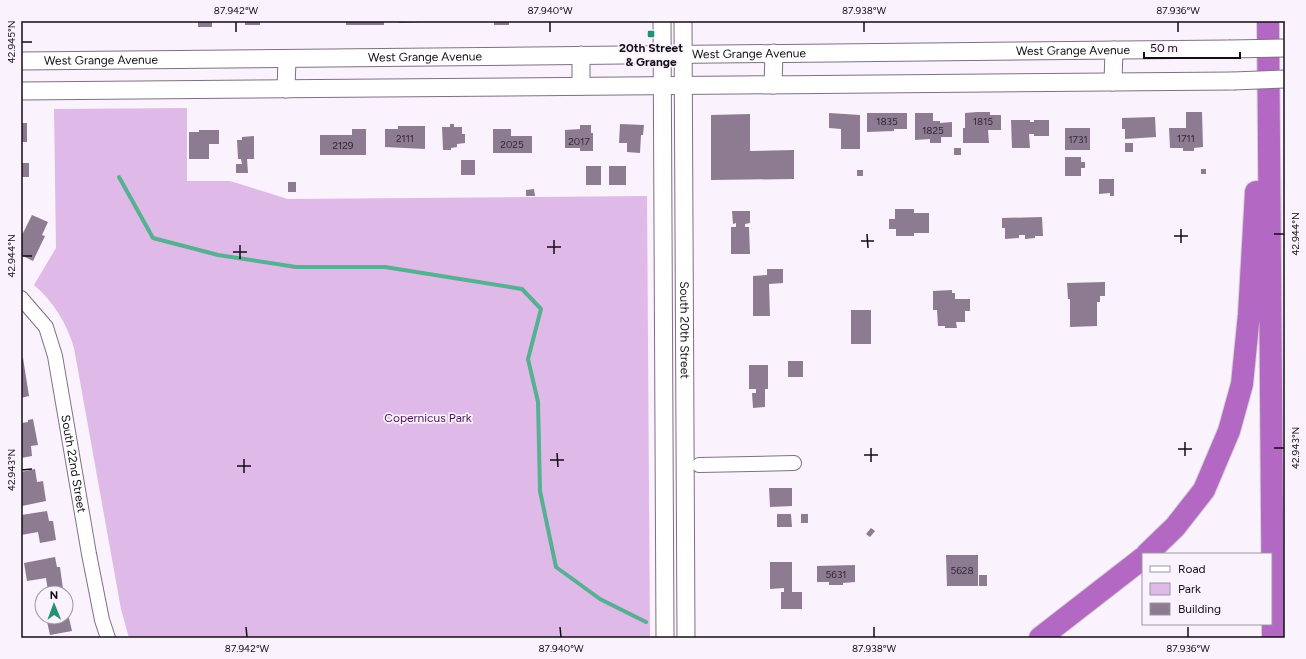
<svg xmlns="http://www.w3.org/2000/svg" width="1306" height="659" font-family="Figtree,sans-serif">
<style>
.green{fill:#dfb9e7}
.lines{fill:none;stroke-linecap:round;stroke-linejoin:round}
.stream{stroke:#56b092;stroke-width:4}
.building{fill:#8d7b91}
.minor-casing{stroke:#806f84;stroke-width:16}
.tertiary-casing{stroke:#806f84;stroke-width:19}
.motorway-casing{stroke:#d5d3d5;stroke-width:24}
.minor{stroke:#fff;stroke-width:14}
.tertiary{stroke:#fff;stroke-width:17}
.motorway{stroke:#b368c3;stroke-width:22}
.tertiary-bridge-casing{stroke:#806f84;stroke-width:19;stroke-linecap:butt}
.tertiary-bridge{stroke:#fff;stroke-width:17}
.ticks{fill:none;stroke:#130d15;stroke-width:1.5}
.poi-dot{fill:#239274;stroke:#faf2fc;stroke-width:1.5}
.labels{text-anchor:middle;stroke-width:3.5;stroke-linejoin:round;paint-order:stroke}
.number-label{font-size:10px;fill:#322834}
.poi-label{font-size:12px;font-weight:bold;fill:#130d15;stroke:#faf2fc}
.street-label{font-size:12px;fill:#130d15;stroke:#faf2fc}
.park-label{font-size:12px;fill:#4d1259;stroke:#faf2fc}
.neatline{fill:none;stroke:#130d15;stroke-width:1.5}
.ticks-label{font-size:10px;text-anchor:middle;fill:#130d15}
</style>
<rect width="100%" height="100%" fill="#faf2fc"/>
<path class="green" d="M187 108V181H230L288 199 647 196 650 638H129L121 609 74 348C67 324 54 302 34 285L56 248 54 109Z"/>
<g class="lines">
<path class="stream" d="M119 177 153 238 218 255 296 267H385L522 289 541 309 528 359 538 402 540 491 556 567 600 599 646 622"/>
</g>
<path class="building" d="M198 21H212V27H198Z
M245 21H260V25H245Z
M346 21H384V25H346Z
M399 21H420V22L399 23Z
M494 21H509V25H494Z
M977 112H990V115H1001V130H988L989 143H963V128H965V113Z
M1186 112H1202L1203 147 1194 148V151H1183V148H1170L1169 128H1186Z
M829 113 860 115V149H841V129L829 128Z
M867 113H907V129H894V131L867 132Z
M915 113H933V121H940V123L952 122V137H941V143H930V139L915 140Z
M750 114V151L794 150V179L711 180V115Z
M1155 117 1156 137 1125 139V129H1122V118Z
M1011 120H1030V122H1034V120H1049V136H1034V134H1029L1030 148H1012Z
M21 123H27V142H21Z
M450 124H454V127H462V134H465V143L457 144V147L451 148V150H443L442 127H450Z
M620 124 644 125 643 135H641L640 153 627 152V143H619Z
M580 125H591V133H593V151H580V148H565V130L580 129Z
M398 126H425V149L385 147V129H398Z
M1065 128H1090V150H1065Z
M352 129H366V155H320V135H352Z
M493 129H511V136H532V153H493Z
M199 130H219V144H209V159H189V132H199Z
M254 136V159H247L248 173H236V164H242L241 159H238L237 140H242V137Z
M1125 143H1133V152H1125Z
M954 148H961V155H954Z
M1065 157H1081V162H1085V168H1081V176H1065Z
M461 160H475V175H461Z
M21 163H29V177H21Z
M586 166H601V185H586Z
M609 166H626V185H609Z
M1201 169H1206V174H1201Z
M857 170H863V176H857Z
M1099 179H1114V196H1110V193L1099 194Z
M288 182H296V192H288Z
M534 189 535 196H526V190Z
M895 209H914V213H929V233H914V236H896V229H889V219H895Z
M732 211H750V223L745 224V227H749L750 254H731V227H736V223L733 224Z
M32 215 48 222 42 235 45 236 33 261 21 255V237Z
M1042 217 1043 236H1035V238L1025 239V235H1019V238L1005 239V228H1002V218Z
M767 269H783V283L769 284 770 316H753V276L767 275Z
M1105 282V296H1100V302H1097V326L1070 327V299H1068L1067 283Z
M952 290V293H955V299H970V311H965V322H956L957 328H945V326H938L937 310H933V291Z
M851 310H871V344H851Z
M21 358H23L29 396 21 398Z
M788 361H803V377H788Z
M749 365H768V389H765V407L753 408 752 393H756V389H749Z
M33 419 38 445 31 446 32 456 21 458V423L28 422V420Z
M35 469 37 482 43 481 46 501 22 506 21 497V472Z
M769 488H792V506L770 507Z
M47 511 49 521H53L56 540 40 543 38 532 21 535V515Z
M777 514H791L792 527H777Z
M801 514H808V523H801Z
M871 528 875 531 870 537 866 534Z
M946 555H978V586H947Z
M55 557 57 567H60L63 589 48 591 46 578 27 581 24 563Z
M770 562H792V592H802V609H781V592H784V588L770 589Z
M855 565V582L843 583V585H829V582H817V566Z
M979 575H987V586H979Z
M41 603 42 607 36 609 35 604Z
M66 614 68 618H69L72 631 50 635 46 617H66Z"/>
<g class="lines">
<defs>
<g id="minor">
<path id="s1" d="M21 298 46 327 55 356 89 554 102 620 108 638"/>
<path d="M699 465 794 463"/>
</g>
<g id="tertiary">
<path d="M662 21 665 638"/>
<path id="s2" d="M683 21 686 638"/>
<path id="s3" d="M21 61 1229 49"/>
<path d="M1113 82 1114 50"/>
<path d="M773 85 774 53"/>
<path d="M581 86V55"/>
<path d="M286 89 287 59"/>
<path d="M21 91 1233 81"/>
</g>
<path id="motorway" d="M1268 21 1273 638
M1147 554 1175 527 1204 490 1229 431 1242 384 1249 314 1256 192
M1040 638 1143 558"/>
</defs>
<use href="#minor" class="minor-casing"/>
<use href="#tertiary" class="tertiary-casing"/>
<use href="#motorway" class="motorway-casing"/>
<use href="#minor" class="minor"/>
<use href="#tertiary" class="tertiary"/>
<use href="#motorway" class="motorway"/>
<defs>
<path id="tertiary-bridge" d="M1229 49 1285 48
M1233 81 1285 79"/>
</defs>
<use href="#tertiary-bridge" class="tertiary-bridge-casing"/>
<use href="#tertiary-bridge" class="tertiary-bridge"/>
</g>
<path class="ticks" d="M236 22V32M550 22V32M864 22V32M1178 22V32M22 42H32M1181 229V243M867 234 868 248M1274 234H1284M1174 236H1188M554 240V254M861 241H874M240 245V259M547 247H561M233 252H247M22 256H32M1185 442V456M871 448V462M1274 448H1284M1178 449H1192M557 453 558 467M864 455H878M244 459V473M550 460H564M237 466H251M22 470 32 469M246 627 247 637M560 627 561 637M874 627V637M1188 627V637"/>
<rect class="poi-dot" x="647" y="30" width="8" height="8" rx="2"/>
<g class="labels">
<g class="number-label">
<text x="887" y="125">1835</text>
<text x="983" y="125">1815</text>
<text x="933" y="134">1825</text>
<text x="405" y="142">2111</text>
<text x="1186" y="142">1711</text>
<text x="1078" y="143">1731</text>
<text x="579" y="145">2017</text>
<text x="512" y="148">2025</text>
<text x="343" y="149">2129</text>
<text x="962" y="574">5628</text>
<text x="836" y="578">5631</text>
</g>
<g class="poi-label">
<text x="651" y="52">20th Street<tspan x="651" dy="14">&amp; Grange</tspan></text>
</g>
<g class="street-label">
<text dy="4" stroke="none"><textPath href="#s3" startOffset="1052">West Grange Avenue</textPath></text>
<text dy="4" stroke="none"><textPath href="#s3" startOffset="728">West Grange Avenue</textPath></text>
<text dy="4" stroke="none"><textPath href="#s3" startOffset="404">West Grange Avenue</textPath></text>
<text dy="4" stroke="none"><textPath href="#s3" startOffset="80">West Grange Avenue</textPath></text>
<text dy="4" stroke="none"><textPath href="#s2" startOffset="309">South 20th Street</textPath></text>
<text dy="4" stroke="none"><textPath href="#s1" startOffset="178">South 22nd Street</textPath></text>
</g>
<g class="park-label">
<text x="428" y="422">Copernicus Park</text>
</g>
</g>
<rect width="1306" height="659" fill="none" stroke="#faf2fc" stroke-width="44"/>
<rect x="1142" y="553" width="130" height="72" fill="#faf2fc" stroke="#9e96a0"/>
<rect x="1150" y="566" width="20" height="6" fill="#ffffff" stroke="#9e96a0"/>
<text x="1178" y="573" font-size="12" fill="#130d15">Road</text>
<rect x="1150" y="583" width="20" height="12" fill="#dfb9e7" stroke="#9e96a0"/>
<text x="1178" y="593" font-size="12" fill="#130d15">Park</text>
<rect x="1150" y="603" width="20" height="12" fill="#8d7b91" stroke="#9e96a0"/>
<text x="1178" y="613" font-size="12" fill="#130d15">Building</text>
<g transform="translate(54 605) rotate(359)"><circle r="19" fill="#faf2fc" stroke="#9e96a0"/>
<path d="M0-3L7 15L0 10L-7 15Z" fill="#239274"/>
<text y="-6" font-size="11" font-weight="bold" text-anchor="middle" fill="#130d15">N</text>
</g>
<path d="M1144 52v6h96v-6" fill="none" stroke="#130d15" stroke-width="2"/>
<text x="1150" y="52" font-size="12" fill="#130d15" stroke="#faf2fc" stroke-width="3" paint-order="stroke">50 m</text>
<rect x="22" y="22" width="1262" height="615" class="neatline"/>
<g class="ticks-label">
<text x="236" y="14">87.942°W</text>
<text x="550" y="14">87.940°W</text>
<text x="864" y="14">87.938°W</text>
<text x="1178" y="14">87.936°W</text>
<text transform="translate(11 42) rotate(-90)" y="4">42.945°N</text>
<text transform="translate(1295 234) rotate(-90)" y="4">42.944°N</text>
<text transform="translate(11 256) rotate(-90)" y="4">42.944°N</text>
<text transform="translate(1295 448) rotate(-90)" y="4">42.943°N</text>
<text transform="translate(11 470) rotate(-90)" y="4">42.943°N</text>
<text x="247" y="652">87.942°W</text>
<text x="561" y="652">87.940°W</text>
<text x="874" y="652">87.938°W</text>
<text x="1188" y="652">87.936°W</text>
</g>
</svg>
